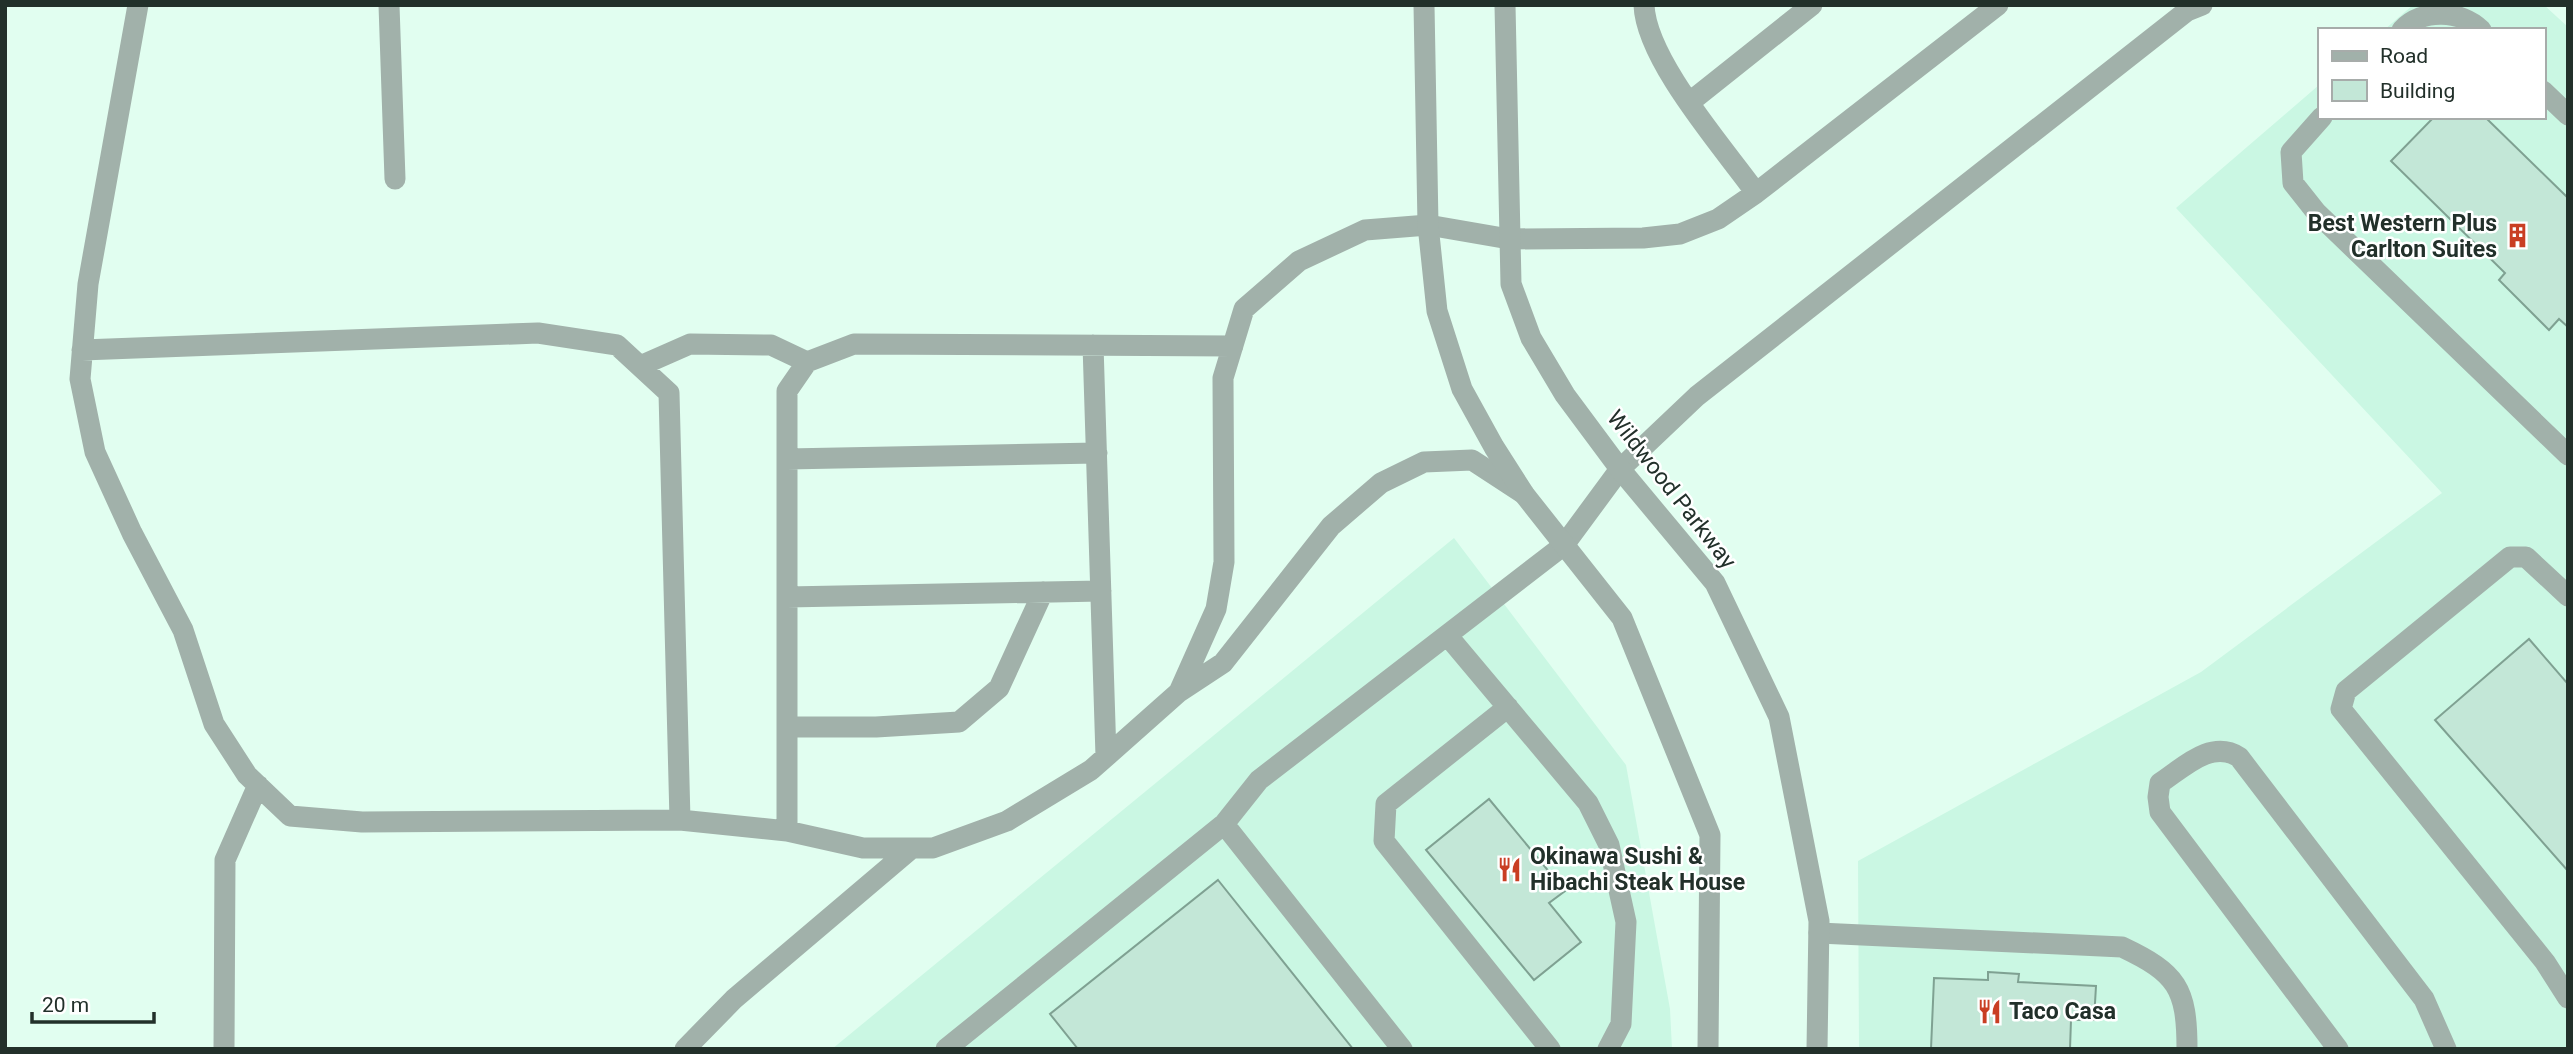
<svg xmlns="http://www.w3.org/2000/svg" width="2573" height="1054" font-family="Roboto,sans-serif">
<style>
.built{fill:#caf7e3}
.building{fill:#c3e7d7;stroke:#7fa192;stroke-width:2}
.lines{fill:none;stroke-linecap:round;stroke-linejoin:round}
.lane{stroke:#a1b1aa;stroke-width:21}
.street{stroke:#a1b1aa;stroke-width:21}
.labels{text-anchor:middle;stroke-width:5;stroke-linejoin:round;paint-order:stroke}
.poi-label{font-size:23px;font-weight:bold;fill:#22302a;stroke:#fff;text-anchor:start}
.street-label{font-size:23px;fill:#22302a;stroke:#fff}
</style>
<rect width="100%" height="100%" fill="#e1fef0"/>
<path class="built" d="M2413 5H2544L2568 27V1049H1859L1858 861 2201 672 2442 493 2176 208 2319 85V117H2543V30H2384Z
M1454 538 1626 765 1670 1009 1672 1049H832Z"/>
<path class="building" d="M2434 117H2485L2568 198V327L2559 319 2549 330 2499 280 2505 273 2391 161Z
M2434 117H2485L2568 198V327L2559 319 2549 330 2499 280 2505 273 2391 161Z
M2529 639 2568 684V871L2435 720Z
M1489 799 1565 891 1549 903 1581 942 1534 980 1426 850Z
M1218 880 1353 1049H1078L1050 1014Z
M1988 972 2019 974 2018 982 2096 986 2094 1020H2071L2070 1049H1931L1934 978 1988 980Z"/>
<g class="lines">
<path class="lane" d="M138 5 88 284 80 379 95 452 132 533 183 630 214 724 247 775 290 816 362 822 680 820 787 831 863 848H933L1007 821 1091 770 1179 692 1216 609 1224 562 1223 378 1244 309 1299 261 1365 230 1428 225 1509 239 1643 238 1680 234 1718 219 1756 193 1998 5
M389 5 395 179
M1644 5C1646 60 1723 147 1756 193
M2402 30C2422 8 2461 10 2481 30
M2543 91 2568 115
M1690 102 1812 5
M2322 117 2291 152 2293 183 2316 212 2568 455
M1093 345 1106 756
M82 350 538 333 617 345 669 393 680 820
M640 366 690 344 771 345 807 362
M787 459 1097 453
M2568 596 2526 557H2510L2346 691 2341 709 2545 962 2568 998
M787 597 1101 591
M1447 635 1588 803 1609 845 1626 922 1621 1024 1608 1049
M1179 692 1223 663 1331 526 1381 483 1424 462 1472 460 1524 494
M1508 707 1386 804 1384 841 1550 1049
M787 727H876L959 722 999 688 1043 592
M787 831V391L807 362 854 344 1233 346
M1819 933 2122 947C2177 973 2187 988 2187 1049
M224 1049 225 860 258 785
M685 1049 734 999 912 848
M946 1049 1224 824
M1402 1049 1224 824 1259 780 1564 545 1620 469 1697 396 2187 11 2202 5
M2338 1049 2160 812 2158 797 2160 783C2183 768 2211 739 2239 757L2424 999 2446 1049"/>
<path class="street" d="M1424 5 1428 225 1437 311 1462 389 1494 447 1524 494 1622 618 1710 835 1708 1049
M1505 5 1511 284 1531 338 1565 395 1620 469 1715 583 1779 717 1819 921 1817 1049"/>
</g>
<defs>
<symbol id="building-bare" viewBox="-9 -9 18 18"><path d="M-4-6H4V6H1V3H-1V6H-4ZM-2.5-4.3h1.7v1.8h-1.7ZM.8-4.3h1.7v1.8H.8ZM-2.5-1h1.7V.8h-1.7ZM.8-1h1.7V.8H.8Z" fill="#c93e23" stroke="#fff" stroke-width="2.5" paint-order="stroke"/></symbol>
<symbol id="restaurant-bare" viewBox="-9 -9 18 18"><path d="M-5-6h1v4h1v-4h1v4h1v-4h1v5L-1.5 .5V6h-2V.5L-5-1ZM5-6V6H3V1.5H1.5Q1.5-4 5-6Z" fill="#c93e23" stroke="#fff" stroke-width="2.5" paint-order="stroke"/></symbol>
</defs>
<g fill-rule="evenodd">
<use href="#building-bare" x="2500" y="218" width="35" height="35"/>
<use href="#restaurant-bare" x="1492" y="852" width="35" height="35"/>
<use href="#restaurant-bare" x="1972" y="994" width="35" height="35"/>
</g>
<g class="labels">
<g class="poi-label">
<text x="2497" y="231" text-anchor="end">Best Western Plus<tspan x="2497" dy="26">Carlton Suites</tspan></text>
<text x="1530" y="864">Okinawa Sushi &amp;<tspan x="1530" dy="26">Hibachi Steak House</tspan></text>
<text x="2009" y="1019">Taco Casa</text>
</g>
<g class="street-label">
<text transform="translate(1672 489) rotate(52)" y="8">Wildwood Parkway</text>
</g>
</g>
<rect width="2573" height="1054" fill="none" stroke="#22302a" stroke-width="14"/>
<rect x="2318" y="28" width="228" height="91" fill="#ffffff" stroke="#a7acaa" stroke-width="2"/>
<rect x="2332" y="51" width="35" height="10" fill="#a1b1aa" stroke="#a7acaa" stroke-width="2"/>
<text x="2380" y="63" font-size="21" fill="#22302a">Road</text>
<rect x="2332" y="80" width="35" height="21" fill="#c3e7d7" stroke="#a7acaa" stroke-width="2"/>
<text x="2380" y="98" font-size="21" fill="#22302a">Building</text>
<path d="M32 1012v10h122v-10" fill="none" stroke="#22302a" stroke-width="3.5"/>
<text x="42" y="1012" font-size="21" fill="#22302a" stroke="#ffffff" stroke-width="5" paint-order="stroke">20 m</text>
</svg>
